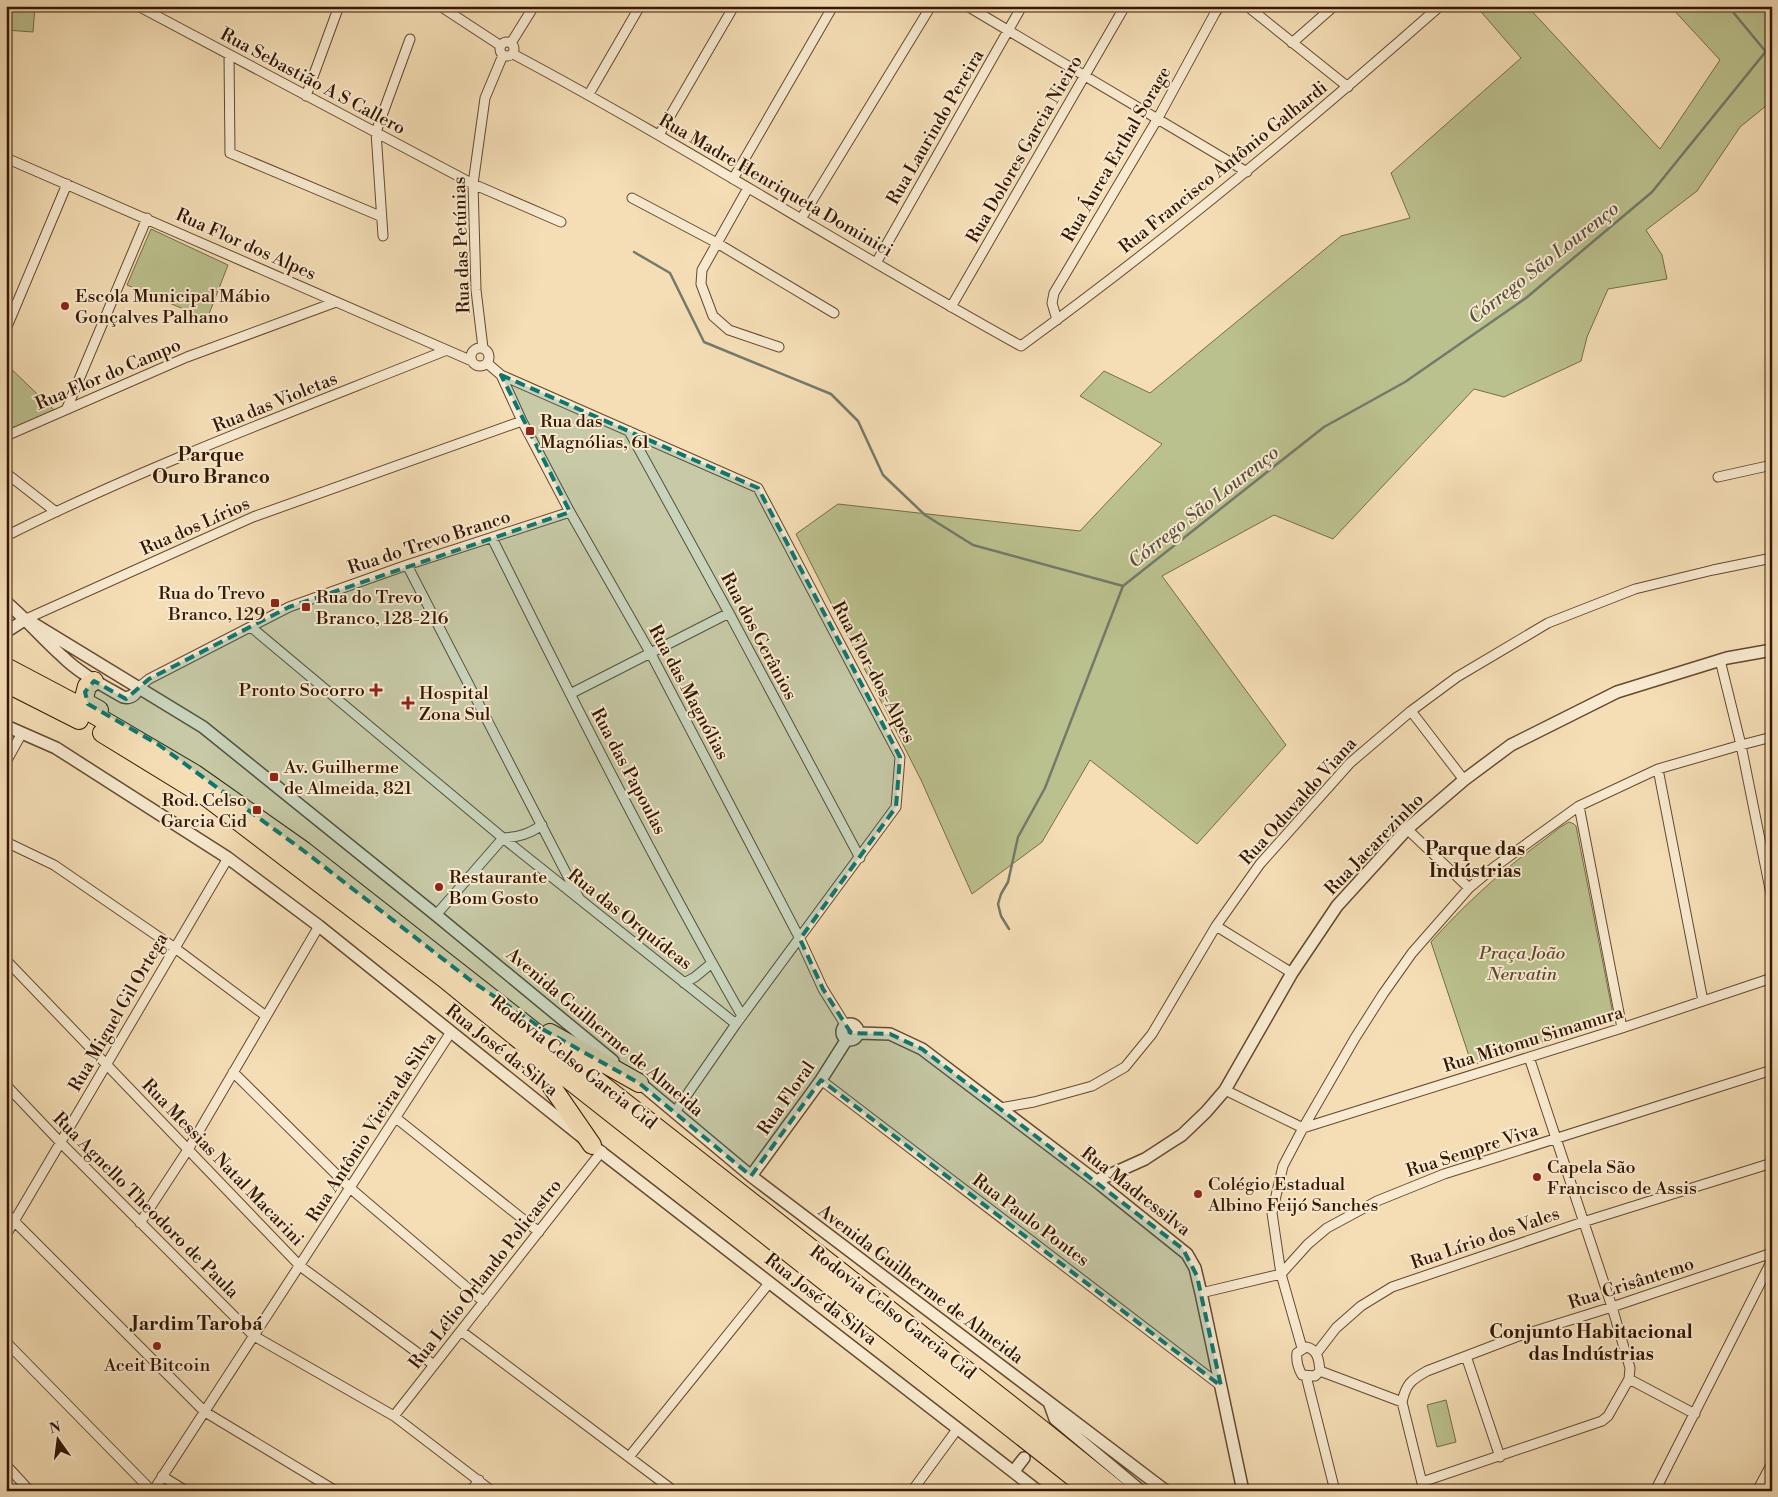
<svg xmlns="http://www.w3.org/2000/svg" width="1778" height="1497" font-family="'Libre Bodoni',serif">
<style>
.green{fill:#bbc18e;stroke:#786c48}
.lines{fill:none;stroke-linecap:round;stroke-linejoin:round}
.stream{stroke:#737a6c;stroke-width:2.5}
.minor-casing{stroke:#65492f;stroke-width:11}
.tertiary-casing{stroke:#65492f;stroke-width:14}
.motorway-casing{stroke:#351702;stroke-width:20}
.minor{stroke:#f8ead0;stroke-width:9}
.tertiary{stroke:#f8ead0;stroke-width:11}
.motorway{stroke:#f5deb6;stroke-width:18}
.marked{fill:#0f766e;fill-opacity:0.2;stroke:#0f766e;stroke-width:4;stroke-dasharray:10 6;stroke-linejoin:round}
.poi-dot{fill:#8f2418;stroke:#f8ead0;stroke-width:2}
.labels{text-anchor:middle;stroke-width:4;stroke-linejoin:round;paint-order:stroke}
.street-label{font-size:18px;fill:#351702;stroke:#f8ead0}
.poi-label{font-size:18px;fill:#351702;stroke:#f8ead0;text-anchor:start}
.park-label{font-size:18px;font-style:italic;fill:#5d4a2c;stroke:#f8ead0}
.water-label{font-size:19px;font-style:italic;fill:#595140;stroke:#f8ead0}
.neighbourhood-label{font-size:19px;font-weight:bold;fill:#351702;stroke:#f8ead0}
</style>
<rect width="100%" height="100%" fill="#f5deb6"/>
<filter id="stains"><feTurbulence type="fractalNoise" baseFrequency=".004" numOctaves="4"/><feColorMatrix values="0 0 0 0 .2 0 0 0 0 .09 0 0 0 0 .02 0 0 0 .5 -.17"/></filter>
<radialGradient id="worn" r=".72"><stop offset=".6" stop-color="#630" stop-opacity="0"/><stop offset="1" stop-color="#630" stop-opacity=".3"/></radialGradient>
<path class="green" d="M6 6H35L33 32 6 30Z
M1476 6H1527L1660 149 1720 60 1670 6H1772V101L1740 127 1697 191 1646 230 1662 255 1667 279 1608 289 1587 337 1581 361 1504 397 1474 389 1333 539 1274 515 1162 576 1286 745 1197 844 1090 760 1042 842 972 894 921 780 796 534 838 504 1080 531 1162 444 1080 396 1104 371 1150 393 1341 236 1410 218 1391 173 1521 58Z
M151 229 228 265 207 319 127 285Z
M6 364 54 410 6 432Z
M1569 822 1574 824 1576 826 1612 1009 1611 1016 1606 1021 1472 1065 1431 942C1463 906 1498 874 1537 845 1548 838 1557 828 1569 822Z
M1446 1400 1456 1442 1437 1447 1427 1405Z"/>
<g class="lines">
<path class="stream" d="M1728 6 1766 52
M634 252 670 273 704 342 831 394 858 421 883 475 925 515 973 545 1123 586 1324 427 1405 382 1526 298 1652 192 1767 50H1772
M1009 929 1001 916 998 904 1001 894 1008 882 1018 837 1045 788 1123 586"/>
<defs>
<path id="minor" d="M138 6 473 184 561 222
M440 6 501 46
M967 6 1247 172
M1247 6 1348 87
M500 49a7 7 0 1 1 14 0a7 7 0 1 1-14 0Z
M511 43 534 6
M1292 43 1334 6
M513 54C686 146 850 252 1021 346 1167 240 1305 125 1440 6
M229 55 230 153 380 216
M589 94 640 6
M306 96 339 6
M659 135 734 6
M6 158 472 361
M733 179 833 6
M748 188 702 270 701 284 713 316 729 330 779 347
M632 198 717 243 834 313
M801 219 931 6
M383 236 376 132 410 39
M876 263 1022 6
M951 307 1125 6
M1057 320 1052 303 1054 293 1158 118 1215 13 1220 6
M6 329 67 184
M483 348 476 290 473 184 485 98 503 55
M471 357a9 9 0 1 1 18 0a9 9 0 1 1-18 0Z
M487 363 501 375 758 488 900 757 896 807 736 1024 675 1112
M501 375 522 421 570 512 651 654 800 939 823 989 846 1026
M67 408 147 218
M629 431 729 613 860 858
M6 436 187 357 336 302
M6 473 56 512
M1718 477 1772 465
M6 536C148 465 300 409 447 350
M492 538C572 699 653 860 742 1016
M407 565 579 898
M26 619 253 517 522 421
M251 627 503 838 736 1024
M1720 660 1741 745 1772 899
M139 687 149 679 289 607 407 565 570 512
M570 694 729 613
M1411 711 1464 780
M6 762 22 733
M1658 769 1703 1001
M1579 806 1622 1028
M1407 829 1469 888
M6 842 54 865 175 948 266 1016
M436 915 503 838C519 837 529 834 542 825
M1216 926 1292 973
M6 960 300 1266 434 1365
M684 983 695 977 712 963
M1529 1057 1612 1307 1630 1368 1629 1379 1695 1414
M233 1072 350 1188 484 1302
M821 1080 1221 1386
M6 1085 61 1143 254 1336 394 1416 492 1491
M1225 1090 1303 1128 1622 1028 1772 978
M1000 1108 1034 1102 1092 1086 1125 1067 1152 1034 1216 926 1260 864 1350 763 1411 711 1457 677 1548 623 1635 589 1713 570 1772 558
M396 1118 539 1232
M6 1213 205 1412 336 1491
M140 1223 189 1148 319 926
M6 1235 228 858
M1201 1293 1281 1274 1308 1244 1327 1228 1377 1201 1444 1174 1772 1070
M461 1331 674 1491
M6 1342 152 1491
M1306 1347C1318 1349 1319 1361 1320 1371L1315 1376 1302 1375C1298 1368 1296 1361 1297 1353Z
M1302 1348 1281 1274 1272 1213 1283 1166 1303 1128 1355 1038 1383 994 1412 953 1469 888 1493 868 1579 806 1658 769 1741 745 1772 737
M1316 1354 1336 1328 1361 1306 1392 1287 1583 1222 1772 1163
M1466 1356 1500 1457
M1320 1371 1402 1402C1406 1384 1411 1380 1427 1371L1516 1337 1612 1307 1772 1253
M1306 1376 1335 1491
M1402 1402 1424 1491
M394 1416 602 1151
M629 1457 770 1282
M6 1465 30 1491
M162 1476 186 1491
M1422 1482 1602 1421 1608 1416 1629 1379
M153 1491 451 1032
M471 1491 479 1480
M912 1491 958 1428
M1655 1491 1772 1260
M1757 1491 1772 1463"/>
<path id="tertiary" d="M6 602C26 619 43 639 62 656 79 673 102 685 123 697 131 699 136 694 139 687
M26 619 203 727 436 915 613 1061
M6 632 26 619
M6 726 56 748 228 858 319 926 592 1145 1038 1491
M842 1032a8 8 0 1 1 16 0a8 8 0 1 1-16 0Z
M858 1033 890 1034 922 1049 1096 1181 1187 1254 1195 1268 1201 1293 1243 1491
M635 1079 751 1176 1166 1491
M751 1176 821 1080 847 1039
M1096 1181 1145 1159 1168 1144 1182 1135 1206 1112 1225 1090 1292 973 1337 906 1407 829 1464 780 1511 745 1617 692 1727 658 1772 650
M1050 1405 1055 1419 1141 1491
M1014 1471 1024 1458"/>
<path id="motorway" d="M6 667 76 704 195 774 304 851 1040 1428 1118 1491
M94 681 87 686 84 698 88 704 99 710
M6 683 79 720
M102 733 208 798 445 979 549 1064 1091 1491
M550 1033 639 1083
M526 1057 541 1071 592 1145"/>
</defs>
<use href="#minor" class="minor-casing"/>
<use href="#tertiary" class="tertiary-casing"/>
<use href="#motorway" class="motorway-casing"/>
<use href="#minor" class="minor"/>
<use href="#tertiary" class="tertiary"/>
<use href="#motorway" class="motorway"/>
</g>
<path class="marked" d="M501 375 758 488 900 757 896 807 800 939 823 989 851 1033 890 1034 922 1049 1183 1249 1197 1276 1221 1386 821 1080 751 1176 639 1083 544 1030 470 980 304 851 159 745 88 704 85 692 94 681 126 699 149 679 289 607 570 512Z"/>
<g class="poi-dot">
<circle cx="65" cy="306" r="5"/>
<rect x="525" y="426" width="10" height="10" rx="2.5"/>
<rect x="270" y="598" width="10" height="10" rx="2.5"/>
<rect x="301" y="602" width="10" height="10" rx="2.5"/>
<path d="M373.5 682.5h5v5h5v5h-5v5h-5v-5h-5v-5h5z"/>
<path d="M405.5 695.5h5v5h5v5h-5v5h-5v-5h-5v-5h5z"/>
<rect x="269" y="772" width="10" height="10" rx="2.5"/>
<rect x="252" y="805" width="10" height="10" rx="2.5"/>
<circle cx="439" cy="887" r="5"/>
<circle cx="1537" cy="1177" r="5"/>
<circle cx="1198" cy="1194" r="5"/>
<circle cx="157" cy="1346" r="5"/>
</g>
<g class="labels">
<g class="street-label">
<text transform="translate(313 81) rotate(28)" y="6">Rua Sebastião A S Callero</text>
<text transform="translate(935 127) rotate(-60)" y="6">Rua Laurindo Pereira</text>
<text transform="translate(1024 149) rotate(-60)" y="6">Rua Dolores Garcia Nieiro</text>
<text transform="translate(1116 154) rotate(-60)" y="6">Rua Áurea Erthal Sorage</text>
<text transform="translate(1223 167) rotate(-39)" y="6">Rua Francisco Antônio Galhardi</text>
<text transform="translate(776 185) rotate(30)" y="6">Rua Madre Henriqueta Dominici</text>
<text transform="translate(246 244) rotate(24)" y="6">Rua Flor dos Alpes</text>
<text transform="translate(461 245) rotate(-92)" y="6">Rua das Petúnias</text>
<text transform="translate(108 374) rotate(-23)" y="6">Rua Flor do Campo</text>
<text transform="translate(275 402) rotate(-22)" y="6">Rua das Violetas</text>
<text transform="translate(195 526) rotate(-24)" y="6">Rua dos Lírios</text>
<text transform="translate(429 542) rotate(-18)" y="6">Rua do Trevo Branco</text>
<text transform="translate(759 636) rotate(62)" y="6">Rua dos Gerânios</text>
<text transform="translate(874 672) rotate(62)" y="6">Rua Flor-dos-Alpes</text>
<text transform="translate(689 692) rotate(62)" y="6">Rua das Magnólias</text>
<text transform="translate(629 771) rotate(62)" y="6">Rua das Papoulas</text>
<text transform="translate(1298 801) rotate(-48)" y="6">Rua Oduvaldo Viana</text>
<text transform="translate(1374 844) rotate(-46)" y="6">Rua Jacarezinho</text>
<text transform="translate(630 919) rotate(38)" y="6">Rua das Orquídeas</text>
<text transform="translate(118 1012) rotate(-60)" y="6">Rua Miguel Gil Ortega</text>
<text transform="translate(605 1032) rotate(40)" y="6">Avenida Guilherme de Almeida</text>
<text transform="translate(1533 1039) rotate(-17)" y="6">Rua Mitomu Simamura</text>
<text transform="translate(502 1050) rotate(38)" y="6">Rua José da Silva</text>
<text transform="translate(574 1062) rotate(38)" y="6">Rodovia Celso Garcia Cid</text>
<text transform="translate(786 1098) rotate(-55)" y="6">Rua Floral</text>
<text transform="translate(371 1127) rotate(-57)" y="6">Rua Antônio Vieira da Silva</text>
<text transform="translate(1472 1150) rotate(-18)" y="6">Rua Sempre Viva</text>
<text transform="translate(223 1162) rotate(46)" y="6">Rua Messias Natal Macarini</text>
<text transform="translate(1136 1191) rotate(38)" y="6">Rua Madressilva</text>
<text transform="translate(146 1205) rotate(45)" y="6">Rua Agnello Theodoro de Paula</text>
<text transform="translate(1031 1220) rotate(37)" y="6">Rua Paulo Pontes</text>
<text transform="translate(1485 1238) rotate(-19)" y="6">Rua Lírio dos Vales</text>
<text transform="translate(485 1274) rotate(-52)" y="6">Rua Lélio Orlando Policastro</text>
<text transform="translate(1631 1283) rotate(-18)" y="6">Rua Crisântemo</text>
<text transform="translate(921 1284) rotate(37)" y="6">Avenida Guilherme de Almeida</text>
<text transform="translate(821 1299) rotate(38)" y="6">Rua José da Silva</text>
<text transform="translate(893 1312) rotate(38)" y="6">Rodovia Celso Garcia Cid</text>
</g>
<g class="poi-label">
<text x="75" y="302">Escola Municipal Mábio<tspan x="75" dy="21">Gonçalves Palhano</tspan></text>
<text x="540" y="427">Rua das<tspan x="540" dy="21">Magnólias, 61</tspan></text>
<text x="265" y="599" text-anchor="end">Rua do Trevo<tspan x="265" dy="21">Branco, 129</tspan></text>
<text x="316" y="603">Rua do Trevo<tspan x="316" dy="21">Branco, 128-216</tspan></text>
<text x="365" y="696" text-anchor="end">Pronto Socorro</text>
<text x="419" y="699">Hospital<tspan x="419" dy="21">Zona Sul</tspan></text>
<text x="284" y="773">Av. Guilherme<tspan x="284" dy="21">de Almeida, 821</tspan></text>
<text x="247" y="806" text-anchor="end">Rod. Celso<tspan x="247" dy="21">Garcia Cid</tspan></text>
<text x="449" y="883">Restaurante<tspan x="449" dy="21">Bom Gosto</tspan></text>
<text x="1547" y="1173">Capela São<tspan x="1547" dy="21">Francisco de Assis</tspan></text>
<text x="1208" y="1190">Colégio Estadual<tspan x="1208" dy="21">Albino Feijó Sanches</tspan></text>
<text x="157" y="1371" text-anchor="middle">Aceit Bitcoin</text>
</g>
<g class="park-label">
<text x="1522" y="959">Praça João<tspan x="1522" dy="21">Nervatin</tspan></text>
</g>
<g class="water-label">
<text transform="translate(1543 262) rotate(-38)" y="7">Córrego São Lourenço</text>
<text transform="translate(1203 506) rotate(-38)" y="7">Córrego São Lourenço</text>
</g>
<g class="neighbourhood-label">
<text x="211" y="461">Parque<tspan x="211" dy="22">Ouro Branco</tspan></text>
<text x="1475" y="855">Parque das<tspan x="1475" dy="22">Indústrias</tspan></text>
<text x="197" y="1330">Jardim Tarobá</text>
<text x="1591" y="1338">Conjunto Habitacional<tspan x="1591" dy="22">das Indústrias</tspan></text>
</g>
</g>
<rect width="1778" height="1497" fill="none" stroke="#f5deb6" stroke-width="25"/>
<rect x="8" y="8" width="1763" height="1482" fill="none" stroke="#351702" stroke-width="2.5"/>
<rect x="12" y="12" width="1753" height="1472" fill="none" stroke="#351702"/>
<g transform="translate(58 1440) rotate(346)" stroke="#f8ead0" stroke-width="4" paint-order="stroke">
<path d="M0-4L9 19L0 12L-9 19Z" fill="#351702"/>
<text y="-8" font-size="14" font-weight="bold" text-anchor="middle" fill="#351702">N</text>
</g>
<rect width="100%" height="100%" filter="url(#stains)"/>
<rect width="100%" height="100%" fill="url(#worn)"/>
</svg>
